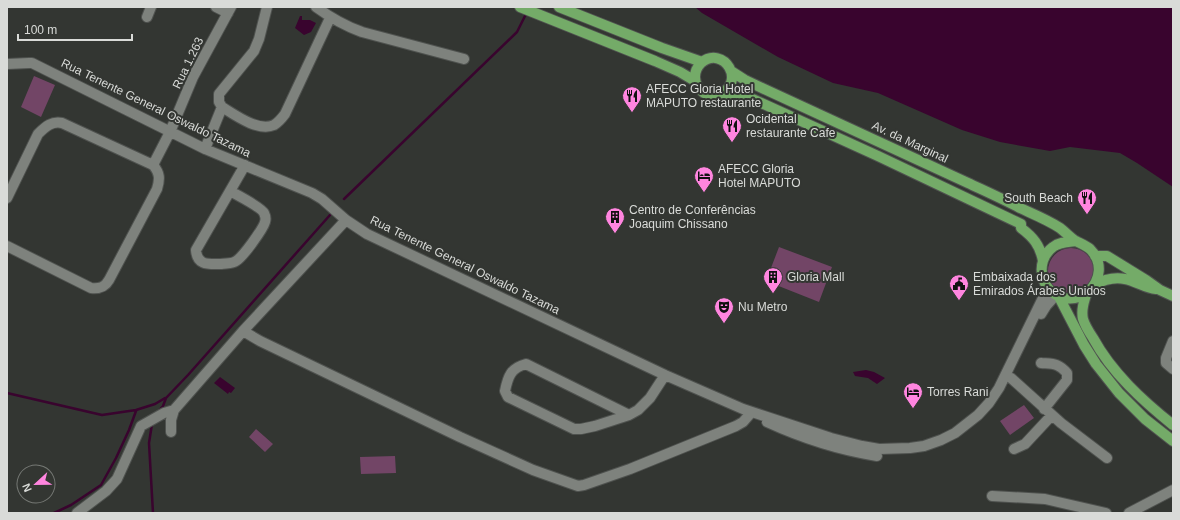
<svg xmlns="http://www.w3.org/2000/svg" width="1180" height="520" font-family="Arial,sans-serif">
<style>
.green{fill:#724566}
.water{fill:#39042e}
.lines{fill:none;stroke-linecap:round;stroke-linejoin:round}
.stream{stroke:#39042e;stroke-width:2.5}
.minor-casing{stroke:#4f524f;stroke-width:12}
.major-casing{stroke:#4f524f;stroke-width:12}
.minor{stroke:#7e827d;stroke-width:10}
.major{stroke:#74ab68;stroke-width:10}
.labels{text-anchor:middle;stroke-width:4;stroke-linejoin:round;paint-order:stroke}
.street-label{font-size:12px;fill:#d9dbd8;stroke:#333632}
.poi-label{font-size:12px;fill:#d9dbd8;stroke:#333632;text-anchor:start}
</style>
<rect width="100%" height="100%" fill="#333632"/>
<path class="green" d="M34 76 55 85 41 117 21 107Z
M779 247 832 267 819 302 766 281Z
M1048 271a23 23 0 1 1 46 0a23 23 0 1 1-46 0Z
M1024 405 1034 418 1010 435 1000 421Z
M256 429 273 444 265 452 249 437Z
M395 456 396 473 361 474 360 457Z"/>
<path class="water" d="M695 7H1173V187L1137 163 1120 153 1070 147 1050 151 1000 142 962 130 878 93 833 83 778 57 702 13Z
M300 16H302V20H310L316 23 311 32 304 35 295 28Z
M866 370 874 372 885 378 877 384 868 378 855 376 853 372Z
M220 377 235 388 231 393 229 392 228 394 214 383Z"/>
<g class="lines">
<path class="stream" d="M344 199 517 32 526 14
M7 393 102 415 136 410 155 404 165 398
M158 412 163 406 166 398 188 375 330 215
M152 424 149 443 153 513
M54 513 71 505 101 485 116 458 129 430 136 411"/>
<defs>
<path id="minor" d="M216 7 228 13
M316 7C331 18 345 26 362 32L464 59
M147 17 151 7
M7 64 29 63H32L205 149 312 193 322 199 346 220 367 234 665 375 743 409 831 438 862 446 879 449 910 448 924 446 941 440 955 433 978 415 989 403 999 388 1043 298 1047 287
M222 107 219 102V94L254 51 259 39 267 7
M205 149 222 107C235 115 258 132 274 125 279 122 282 118 285 114L330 18
M230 191C237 195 261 207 264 213 265 215 266 219 265 222 263 229 243 257 236 261 232 264 226 263 221 264 209 264 197 266 196 250L245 165
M7 198 38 134C46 126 52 121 62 123L153 165 170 132 193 77 231 7
M346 220 243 331 260 341 460 437 533 470 578 486 584 485 630 469 736 426 743 422 750 414
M7 246 91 288C100 289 105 287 109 280L157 189C160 179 160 173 153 165
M1041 314 1046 306 1056 295
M1173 341 1166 358V363L1173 369
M1041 363C1054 364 1058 363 1067 373V380L1044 409
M1011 378 1061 423 1107 458
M629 415 526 364C511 368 508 376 505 391L508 397 574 429H581L595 426 629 415 638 410 650 398 665 375
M767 422C802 438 839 450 877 456
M171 432V420L174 410 243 331
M1014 449 1025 444 1052 415
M992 496 1045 499 1106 513
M77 513 106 491 117 479 141 426 164 413 174 410
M1129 513 1173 490"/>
<path id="major" d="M520 7 655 61 680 72 695 81
M559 7 662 48 702 62
M731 71 745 80 762 88C831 120 899 151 968 183 985 191 1003 199 1020 208 1033 214 1048 220 1060 228 1065 232 1069 236 1074 240 1079 243 1085 245 1090 249 1103 262 1101 280 1088 292 1081 297 1074 300 1065 298 1041 294 1033 262 1053 247 1059 242 1068 242 1076 241
M717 96C749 83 723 44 701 63 697 67 695 72 695 77 695 81 696 85 699 88 707 100 721 94 733 94 738 94 742 95 746 96L878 156 1021 224V228C1033 237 1040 245 1043 261
M1095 256H1107L1146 280 1160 290 1173 296
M1094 285C1103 280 1115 277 1125 279 1136 281 1145 288 1156 289
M1087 292C1084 301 1081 310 1083 319 1085 326 1089 332 1093 338 1112 373 1143 401 1173 425
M1059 297 1084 345 1096 364 1119 393 1145 419 1173 441"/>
</defs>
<use href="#minor" class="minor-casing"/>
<use href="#major" class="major-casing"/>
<use href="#minor" class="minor"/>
<use href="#major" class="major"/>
</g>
<defs>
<symbol id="restaurant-pin" viewBox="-11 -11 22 30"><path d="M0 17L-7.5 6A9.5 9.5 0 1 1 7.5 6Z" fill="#ff85df" stroke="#333632"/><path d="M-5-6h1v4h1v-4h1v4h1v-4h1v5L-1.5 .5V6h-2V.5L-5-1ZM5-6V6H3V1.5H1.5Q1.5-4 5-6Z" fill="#111"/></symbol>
<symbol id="hotel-pin" viewBox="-11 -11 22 30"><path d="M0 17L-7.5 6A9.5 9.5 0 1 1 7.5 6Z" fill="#ff85df" stroke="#333632"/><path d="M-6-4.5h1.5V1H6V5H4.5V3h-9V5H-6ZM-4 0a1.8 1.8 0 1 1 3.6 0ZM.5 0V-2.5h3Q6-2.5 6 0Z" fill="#111"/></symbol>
<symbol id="building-pin" viewBox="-11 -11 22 30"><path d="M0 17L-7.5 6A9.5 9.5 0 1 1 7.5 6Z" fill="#ff85df" stroke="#333632"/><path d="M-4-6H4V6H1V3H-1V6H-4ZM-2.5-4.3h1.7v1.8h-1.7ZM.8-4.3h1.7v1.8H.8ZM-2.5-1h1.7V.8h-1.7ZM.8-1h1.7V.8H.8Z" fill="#111"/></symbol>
<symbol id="civic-pin" viewBox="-11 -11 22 30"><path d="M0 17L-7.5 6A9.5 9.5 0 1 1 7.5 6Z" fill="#ff85df" stroke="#333632"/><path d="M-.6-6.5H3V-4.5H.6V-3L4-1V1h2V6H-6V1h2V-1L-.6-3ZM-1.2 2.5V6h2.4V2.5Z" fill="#111"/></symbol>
<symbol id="theatre-pin" viewBox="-11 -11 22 30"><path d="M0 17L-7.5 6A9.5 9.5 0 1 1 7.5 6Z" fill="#ff85df" stroke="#333632"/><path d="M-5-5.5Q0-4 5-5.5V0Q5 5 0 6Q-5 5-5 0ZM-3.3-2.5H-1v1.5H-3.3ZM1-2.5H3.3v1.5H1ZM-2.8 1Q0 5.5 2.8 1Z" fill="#111"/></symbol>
</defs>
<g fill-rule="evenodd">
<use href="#restaurant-pin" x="621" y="85" width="22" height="30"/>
<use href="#restaurant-pin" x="721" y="115" width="22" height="30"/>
<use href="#hotel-pin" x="693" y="165" width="22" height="30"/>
<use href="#restaurant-pin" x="1076" y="187" width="22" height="30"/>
<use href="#building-pin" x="604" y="206" width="22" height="30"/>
<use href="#building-pin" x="762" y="266" width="22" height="30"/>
<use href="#civic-pin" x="948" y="273" width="22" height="30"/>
<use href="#theatre-pin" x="713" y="296" width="22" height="30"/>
<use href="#hotel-pin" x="902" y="381" width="22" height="30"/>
</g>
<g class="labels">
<g class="street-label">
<text transform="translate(188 63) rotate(-64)" y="4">Rua 1.263</text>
<text transform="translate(156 108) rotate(26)" y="4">Rua Tenente General Oswaldo Tazama</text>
<text transform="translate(910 142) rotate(25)" y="4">Av. da Marginal</text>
<text transform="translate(465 265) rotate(26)" y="4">Rua Tenente General Oswaldo Tazama</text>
</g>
<g class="poi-label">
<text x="646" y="93">AFECC Gloria Hotel<tspan x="646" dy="14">MAPUTO restaurante</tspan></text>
<text x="746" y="123">Ocidental<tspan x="746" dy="14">restaurante Cafe</tspan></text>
<text x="718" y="173">AFECC Gloria<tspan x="718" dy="14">Hotel MAPUTO</tspan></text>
<text x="1073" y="202" text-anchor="end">South Beach</text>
<text x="629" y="214">Centro de Conferências<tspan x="629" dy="14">Joaquim Chissano</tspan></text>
<text x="787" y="281">Gloria Mall</text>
<text x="973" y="281">Embaixada dos<tspan x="973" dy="14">Emirados Árabes Unidos</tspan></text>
<text x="738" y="311">Nu Metro</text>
<text x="927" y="396">Torres Rani</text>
</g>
</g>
<rect width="1180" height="520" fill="none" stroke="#d9dbd8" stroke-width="16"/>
<g transform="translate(36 484) rotate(248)"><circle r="19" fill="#333632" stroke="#757874"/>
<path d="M0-3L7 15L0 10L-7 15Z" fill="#ff85df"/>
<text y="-6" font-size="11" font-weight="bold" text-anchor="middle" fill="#d9dbd8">N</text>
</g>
<path d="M18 34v6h114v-6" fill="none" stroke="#d9dbd8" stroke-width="2"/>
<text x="24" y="34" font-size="12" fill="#d9dbd8" stroke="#333632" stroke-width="3" paint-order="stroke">100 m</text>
</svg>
